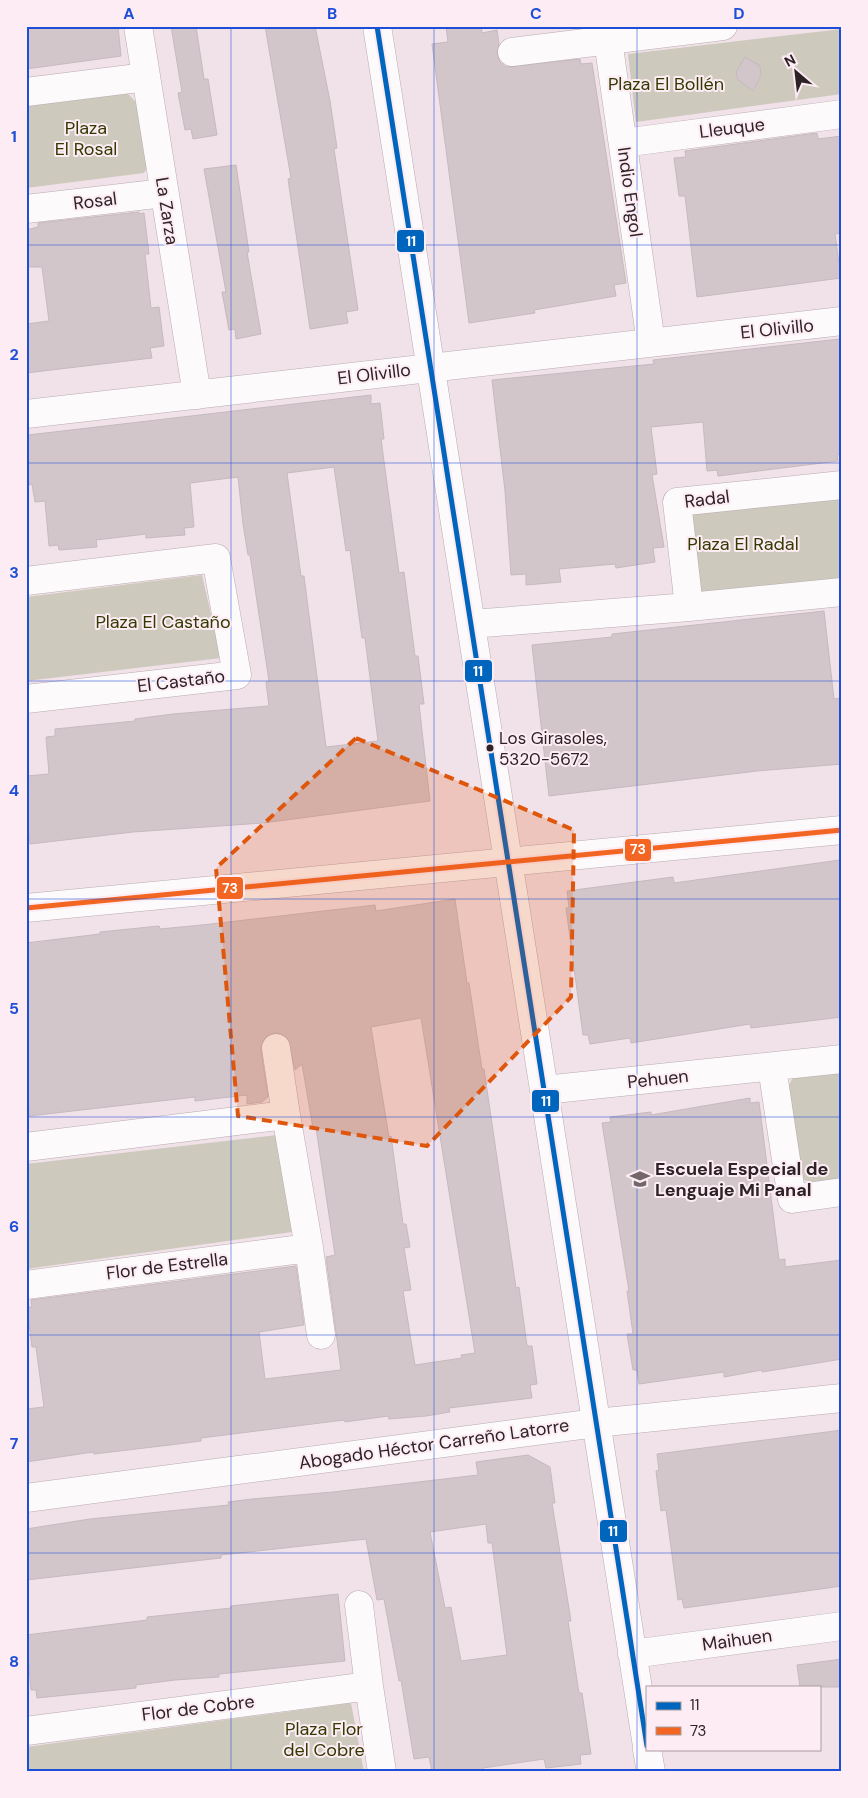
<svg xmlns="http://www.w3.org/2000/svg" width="868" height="1798" font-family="'DM Sans',sans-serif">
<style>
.green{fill:#cdc9bd}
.building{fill:#d2c6cb;stroke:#c6b9bf;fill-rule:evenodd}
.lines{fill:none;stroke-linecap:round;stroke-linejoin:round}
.minor-casing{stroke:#b8acb1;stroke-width:29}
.minor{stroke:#fdfafc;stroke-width:28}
.bus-1-casing{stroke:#fdecf3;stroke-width:9}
.bus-2-casing{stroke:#fdecf3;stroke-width:9}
.bus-1{stroke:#0065bd;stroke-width:5}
.bus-2{stroke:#f26522;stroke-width:5}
.marked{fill:#df560d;fill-opacity:0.2;stroke:#df560d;stroke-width:4;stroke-dasharray:10 6;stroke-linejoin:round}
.grid{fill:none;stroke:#1d4ed8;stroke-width:1;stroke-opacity:0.55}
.bus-dot{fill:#2d2327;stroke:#fdecf3;stroke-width:2}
.labels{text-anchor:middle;stroke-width:4;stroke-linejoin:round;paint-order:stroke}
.bus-label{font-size:17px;fill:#2d2327;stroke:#fdecf3;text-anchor:start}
.park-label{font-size:18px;fill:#333a00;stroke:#fdecf3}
.street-label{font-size:18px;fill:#2d2327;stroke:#fdecf3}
.poi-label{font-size:18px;font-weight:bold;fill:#2d2327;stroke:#fdecf3;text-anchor:start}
.line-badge{stroke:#fdecf3;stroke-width:2}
.badge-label{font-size:14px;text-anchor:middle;font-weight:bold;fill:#fff}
.neatline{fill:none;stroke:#1d4ed8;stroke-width:2}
.grid-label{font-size:16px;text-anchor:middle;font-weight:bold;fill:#1d4ed8}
</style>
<rect width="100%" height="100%" fill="#f1e1e8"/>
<path class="green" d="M842 29V94L636 122 628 54Z
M126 92 143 109 152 160 144 173 26 188V106Z
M842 490V581L700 594 688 503Z
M202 575 221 658 26 681V597Z
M842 1068V1181L813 1185 803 1179 786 1090 795 1074Z
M277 1135 292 1232 26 1269V1164Z
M351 1703 364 1772H26V1747Z"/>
<path class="building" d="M26 26H118L121 56 26 69Z
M171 26H196L204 79H208L217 135 193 139 191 129 185 130 178 93 182 92Z
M265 26H315L330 101 337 148 334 149 358 310 346 312 348 323 310 329 288 179 291 178Z
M446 26H481L482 33 497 30 499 44 497 54 500 62 506 67 580 59 581 64 592 63 626 283 614 285 616 296 534 310 535 313 469 323 432 44 448 42Z
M745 57 760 66 761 75 753 91 738 80 736 72Z
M817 133 818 139 842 136V233L835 234 841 278 697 297 685 196H679L674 158 686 157 685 151Z
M236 165 249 252H247L261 334 236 339 235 329 229 330 222 292H226L204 169Z
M139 212V214L144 213 149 254H145L151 308 159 307 164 346 150 348 152 358 26 373V324L49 321 42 267H26V230L38 227V223Z
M840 339 842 454 837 455 838 461 718 476 717 470 707 471 703 422 651 427 657 474 652 475 664 547 653 548 655 562 616 568 615 564 559 569 561 582 526 585V574L511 575 505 491 492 380 654 364 653 360Z
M371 395V404L380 403 384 439H381L399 573 404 572 415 656H418L424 704H419L430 801 263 823 133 832 30 844 28 826H26V776L49 774 46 737 55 736V729L135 721V719L173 714 269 706 266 682 269 681 250 555H248L243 524 238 477 190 483 194 527 184 528 185 535 146 538V534L96 540 97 547 59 550 58 545 49 546 45 501 35 502 32 484 29 485 26 462 28 435ZM334 467 346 551 350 550 362 638H365L378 741 326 747 304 576H301L287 473Z
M824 611 834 699 842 698V764L757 771 549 796 532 645 612 637V634Z
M840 860 842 1017 751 1028 750 1024 631 1043 630 1038 590 1044 588 1035H583L566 908H569L567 891 673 877 674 883Z
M455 899 467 983H469L482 1069H484L516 1288 519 1287 527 1346H532L537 1384 530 1385 532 1398 449 1408 450 1412 426 1416 389 1419 388 1416 345 1422 344 1420 201 1438V1441L178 1444 94 1454 93 1452 26 1462V1409L44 1407 36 1347H32L27 1307H32L31 1300 296 1266 304 1325 259 1332 265 1379 341 1370 326 1257 335 1255 316 1128H313L302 1064 295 1070 288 1039 282 1034 274 1033 267 1036 262 1042 261 1050 268 1097 262 1102 247 1104V1095L195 1101V1097L29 1116V1108H26V943L100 934V932L159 926 160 929 202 925 375 905 376 911ZM421 1018 475 1353 461 1355 462 1358 415 1365 403 1291 411 1290 404 1248 410 1247 406 1224H403L391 1136 389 1137 371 1027Z
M750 1098V1103L759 1102 779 1260 785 1259V1267L842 1260V1359L762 1372V1370L724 1377V1372L639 1384 637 1370H633L627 1334H633L627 1291H629L602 1123 611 1122 610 1117 651 1112V1115Z
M842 1430V1586L684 1608 682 1599 678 1600 666 1510 661 1511 656 1471 659 1470 657 1454Z
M528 1455 550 1467 555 1503H552L571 1621H568L579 1693H582L591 1754 580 1755 581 1764 546 1768 544 1759 483 1768V1772H432L429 1757 414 1759 401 1680 399 1681 384 1599 377 1600 366 1539 221 1555V1558L26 1580V1529L90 1519 229 1505 228 1502 252 1499 333 1492 478 1475 476 1462ZM486 1524 488 1543H492L507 1655 461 1661 451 1607 445 1608 430 1532Z
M338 1594 345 1661 219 1674V1677L175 1680 136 1685V1688L37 1698 36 1690H31L26 1635 147 1620V1617L231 1608V1606Z
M842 1659V1687H800L797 1665Z"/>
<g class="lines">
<defs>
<path id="minor" d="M138 26 197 395
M377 26 647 1746
M608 40 651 343
M512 52 723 26
M26 92 146 77
M623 143 842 114
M26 209 164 193
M26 414 842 321
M842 485 677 502 689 607 842 592
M26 581 216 558 237 675 26 699
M471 624 689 607
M26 908 842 830
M276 1048 286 1115
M772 1067 792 1199 842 1192
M544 1090 842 1059
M26 1147 286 1115 309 1248 26 1285
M309 1248 321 1335
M26 1498 596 1423 842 1398
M359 1605 369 1686
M632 1654 842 1626
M26 1731 369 1686 382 1772
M647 1749 651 1772"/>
</defs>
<use href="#minor" class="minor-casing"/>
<use href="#minor" class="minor"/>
<defs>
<path id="bus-1" d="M377 26 647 1746"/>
<path id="bus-2" d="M26 908 842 830"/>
</defs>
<use href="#bus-1" class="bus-1-casing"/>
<use href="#bus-2" class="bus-2-casing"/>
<use href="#bus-1" class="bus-1"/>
<use href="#bus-2" class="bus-2"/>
</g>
<path class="marked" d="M356 738 574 830 571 997 427 1146 238 1116 216 868Z"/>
<path class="grid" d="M231 26V1772M434 26V1772M637 26V1772M26 245H842M26 463H842M26 681H842M26 899H842M26 1117H842M26 1335H842M26 1553H842"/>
<defs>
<symbol id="school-bare" viewBox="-9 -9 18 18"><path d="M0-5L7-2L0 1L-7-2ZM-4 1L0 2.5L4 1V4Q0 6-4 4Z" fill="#72666b" stroke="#fdecf3" stroke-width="2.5" paint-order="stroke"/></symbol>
</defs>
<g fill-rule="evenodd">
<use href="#school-bare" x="626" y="1165" width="28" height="28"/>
</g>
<circle class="bus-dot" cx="490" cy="748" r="4.5"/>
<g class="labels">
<g class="bus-label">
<text x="499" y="744">Los Girasoles,<tspan x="499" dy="21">5320-5672</tspan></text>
</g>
<g class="park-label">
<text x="666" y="90">Plaza El Bollén</text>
<text x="86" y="134">Plaza<tspan x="86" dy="21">El Rosal</tspan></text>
<text x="743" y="550">Plaza El Radal</text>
<text x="163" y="628">Plaza El Castaño</text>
<text x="324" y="1735">Plaza Flor<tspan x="324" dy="21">del Cobre</tspan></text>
</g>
<g class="street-label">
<text transform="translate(732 128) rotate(-7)" y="6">Lleuque</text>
<text transform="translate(630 192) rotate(82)" y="6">Indio Engol</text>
<text transform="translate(95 201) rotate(-7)" y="6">Rosal</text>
<text transform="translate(167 211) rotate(81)" y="6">La Zarza</text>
<text transform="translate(777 329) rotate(-6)" y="6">El Olivillo</text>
<text transform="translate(374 374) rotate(-7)" y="6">El Olivillo</text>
<text transform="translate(707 499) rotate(-7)" y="6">Radal</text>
<text transform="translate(181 681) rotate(-7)" y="6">El Castaño</text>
<text transform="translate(658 1079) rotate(-6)" y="6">Pehuen</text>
<text transform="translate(167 1266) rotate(-7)" y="6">Flor de Estrella</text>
<text transform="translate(434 1444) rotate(-8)" y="6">Abogado Héctor Carreño Latorre</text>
<text transform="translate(737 1640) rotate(-8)" y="6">Maihuen</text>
<text transform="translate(198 1708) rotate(-7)" y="6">Flor de Cobre</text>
</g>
<g class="poi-label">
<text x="655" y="1175">Escuela Especial de<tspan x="655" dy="21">Lenguaje Mi Panal</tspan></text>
</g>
</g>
<g class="line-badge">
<rect x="396" y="229" width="29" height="24" rx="5" fill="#0065bd"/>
<rect x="464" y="659" width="29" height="24" rx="5" fill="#0065bd"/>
<rect x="624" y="838" width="28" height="24" rx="5" fill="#f26522"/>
<rect x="216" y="876" width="28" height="24" rx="5" fill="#f26522"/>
<rect x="531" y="1089" width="29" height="24" rx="5" fill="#0065bd"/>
<rect x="599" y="1519" width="29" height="24" rx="5" fill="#0065bd"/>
</g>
<g class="badge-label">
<text x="411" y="246">11</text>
<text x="478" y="676">11</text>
<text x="638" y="854">73</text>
<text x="230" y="893">73</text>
<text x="546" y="1106">11</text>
<text x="613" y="1536">11</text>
</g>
<rect width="868" height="1798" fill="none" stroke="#fdecf3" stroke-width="55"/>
<rect x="646" y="1686" width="175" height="65" fill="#fdecf3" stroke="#aa9ca1"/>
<rect x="656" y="1702" width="25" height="8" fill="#0065bd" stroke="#aa9ca1"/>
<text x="690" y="1710" font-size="15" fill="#2d2327">11</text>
<rect x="656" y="1727" width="25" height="8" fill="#f26522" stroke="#aa9ca1"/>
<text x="690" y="1736" font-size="15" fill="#2d2327">73</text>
<g transform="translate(796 72) rotate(332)" stroke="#fdecf3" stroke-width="4" paint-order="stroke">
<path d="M0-4L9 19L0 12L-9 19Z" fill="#2d2327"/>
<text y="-8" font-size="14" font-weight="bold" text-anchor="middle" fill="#2d2327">N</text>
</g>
<rect x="28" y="28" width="812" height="1742" class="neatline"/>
<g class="grid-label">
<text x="129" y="19">A</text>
<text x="332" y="19">B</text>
<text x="536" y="19">C</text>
<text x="739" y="19">D</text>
<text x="14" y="142">1</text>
<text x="14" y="360">2</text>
<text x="14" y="578">3</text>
<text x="14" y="796">4</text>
<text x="14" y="1014">5</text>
<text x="14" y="1232">6</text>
<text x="14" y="1449">7</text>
<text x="14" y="1667">8</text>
</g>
</svg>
